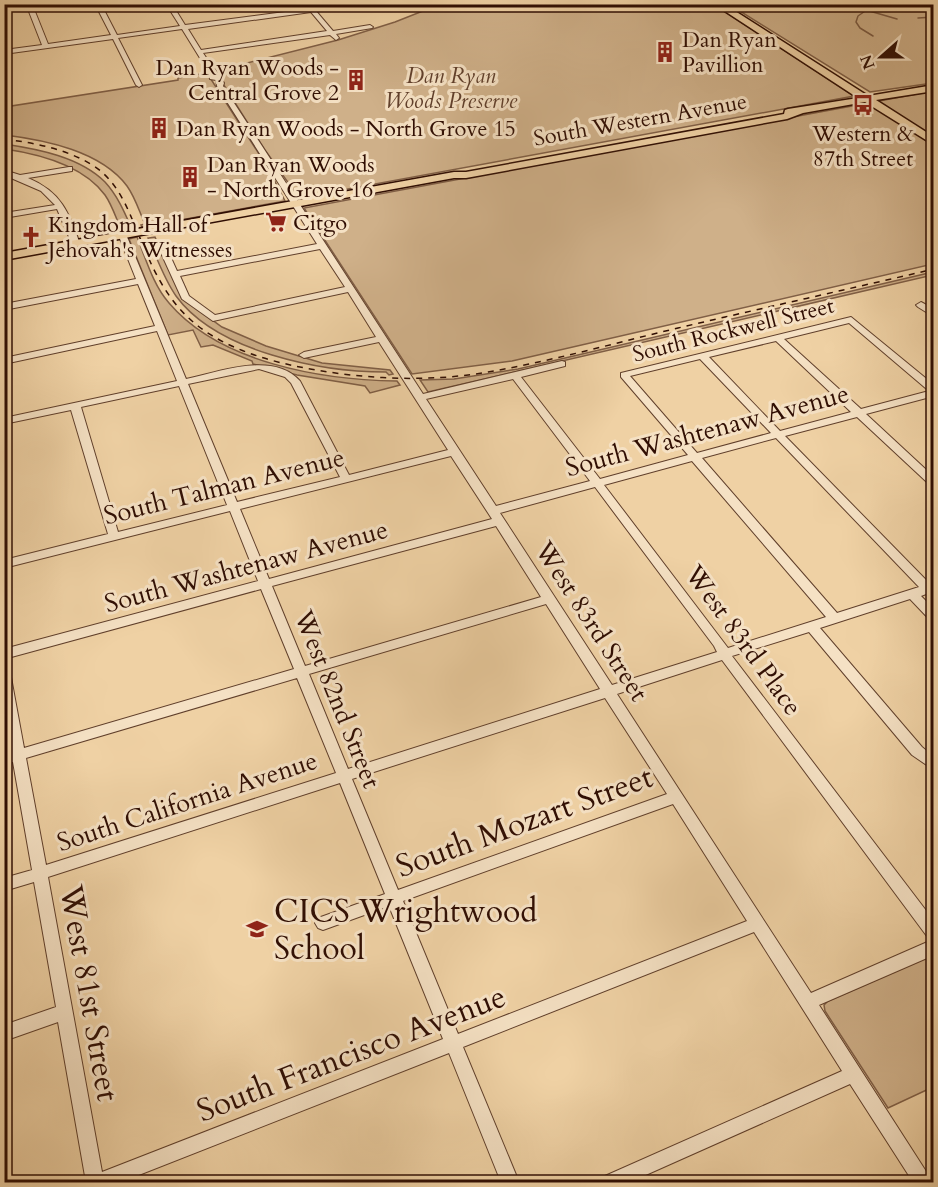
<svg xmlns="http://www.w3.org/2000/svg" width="938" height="1187" font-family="Cardo,serif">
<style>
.green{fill:#cfb089;stroke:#805f46;stroke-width:1.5}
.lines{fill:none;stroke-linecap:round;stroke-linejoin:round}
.stream{stroke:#7c5b43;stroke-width:1.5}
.minor-casing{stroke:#603f2b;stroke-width:2}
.major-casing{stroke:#300e03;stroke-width:3}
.minor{fill:#f5e1c4;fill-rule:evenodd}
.major{fill:#efd1a4;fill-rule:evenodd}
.rail{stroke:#300e03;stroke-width:1.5;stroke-dasharray:6 6;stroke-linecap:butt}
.labels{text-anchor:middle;stroke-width:6;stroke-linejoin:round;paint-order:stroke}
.far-poi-label{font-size:22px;fill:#300e03;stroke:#f5e1c4;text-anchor:start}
.far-park-label{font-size:22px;font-style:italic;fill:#603f2b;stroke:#f5e1c4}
.far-street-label{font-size:22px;fill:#300e03;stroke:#f5e1c4}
.street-label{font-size:26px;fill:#300e03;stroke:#f5e1c4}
.near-street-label{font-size:32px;fill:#300e03;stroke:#f5e1c4}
.near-poi-label{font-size:32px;fill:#300e03;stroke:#f5e1c4;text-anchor:start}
</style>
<rect width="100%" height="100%" fill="#efd1a4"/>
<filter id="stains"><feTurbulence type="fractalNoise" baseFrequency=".00333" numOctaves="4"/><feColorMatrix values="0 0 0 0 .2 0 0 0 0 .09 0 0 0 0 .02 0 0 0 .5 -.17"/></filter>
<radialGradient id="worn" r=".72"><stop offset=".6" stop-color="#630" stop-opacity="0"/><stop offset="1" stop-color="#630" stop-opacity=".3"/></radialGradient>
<path class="green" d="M713 4 854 96 299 198 265 150 215 71 338 40 395 22 438 5Z
M730 5H933V83L870 92Z
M207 73 268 168 285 201 142 227 141 225 145 224C139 211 135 197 127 186 101 151 45 140 5 135V107L178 80V78Z
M933 91V264L512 361 412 374 304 208Z
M4 144C38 149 80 157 105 182 117 195 124 211 131 227L121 229C116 218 112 205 105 195 83 165 39 154 5 149Z
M137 237C146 259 153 285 169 303 220 363 322 380 397 381L400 385 370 393 365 386 297 375 253 364 252 361 213 345 201 347 193 330 168 335 129 239Z
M155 237 182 298 222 327 266 346 322 363 390 370 393 374 389 375 386 372C321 372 217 352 176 296 164 279 157 258 148 238Z
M933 272V275L428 392 420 380 454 379 518 369Z
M933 955V1087L888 1108 825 1011 824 1005 828 1001Z"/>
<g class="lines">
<path class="stream" d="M866 4 868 9 858 16 856 22 860 28 873 36
M866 10 897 19
M918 18 934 17"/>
<defs>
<path id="minor" d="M4 4H16L4 8Z
M26 4H32L48 44 111 35 95 4H101L117 35 180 26 166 4H172L185 25 308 9 305 4H311L314 8 357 4 316 11 333 31 370 25 373 27 372 28 336 34 339 38 336 40 330 35 203 53C210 64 218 73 224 83L223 86 423 394 562 361 565 362V366L521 377 600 479 688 455 621 377V373L851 317 934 385V396L866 414 934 477V486L930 485 857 417 785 436 930 584 934 583V591L921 596 934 609V621L930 620 910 599 820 628 922 747 934 757V770L912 755 809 632 732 656 934 921V955L819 1005 929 1176 932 1182H913L850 1084 630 1182H602L605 1176 842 1071 754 932 463 1047 519 1182H501L449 1053 121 1182H86L58 1022 4 1041V1025L56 1007 34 882 4 891V878L32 870 13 762 4 764V753L11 751 4 712V667L9 669 10 672 24 748 294 669 261 589 4 659V649L258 581 230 511 4 568V560L108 534 71 410 4 424V418L177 381 157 331 4 364V358L155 326 138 284 4 310V304L136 279 118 234 125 232 186 379C220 372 273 351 300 381L349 475 448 450 379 342 304 358 299 355 304 352 376 337 348 292 213 321 182 299 161 253 162 251H168L177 271 317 244 217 86 216 80 210 79 208 71 182 29 118 38 142 85 139 87 136 85 113 39 4 54V50L42 45ZM311 12 327 31 201 50 188 29ZM320 249 345 287 215 315 189 296 180 276ZM849 323 929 391 861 409 784 339ZM776 341 851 412 780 431 709 357ZM700 359 771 433 697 453 630 376ZM259 369 285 377 291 383 340 477 237 502 188 384ZM513 379 590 481 496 506 426 399ZM179 386 227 505 118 532 81 407ZM776 438 919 587 837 613 702 458ZM451 456 492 519 269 579 240 509ZM692 461 826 617 728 648 604 485ZM595 487 714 646 717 652 612 685 500 513ZM496 526 541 597 305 666 272 586ZM546 604 600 689 348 769 309 674ZM722 660 929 939 932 940 811 993 617 694ZM297 678 336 773 46 865 26 758ZM605 698 667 794 398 890 352 779ZM340 783 385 894 318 918 315 923 318 928 323 930 389 906 443 1039 102 1172 48 877ZM673 804 747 921 458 1034 403 901Z
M69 167H72V171L28 178C61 192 69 212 80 244L79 246 72 244 57 209 4 218V213L55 205 41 191 4 175V170L20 175Z
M921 302 934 309V317L918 307 916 305Z"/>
<path id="major" d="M714 4H724L868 96 934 85V91L876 100 934 137V145L865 102 803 113 787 119 466 178H454L4 260V253L454 172H466L784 114 785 110 788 109 858 98Z"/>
</defs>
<use href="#minor" class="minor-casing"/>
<use href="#major" class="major-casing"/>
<use href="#minor" class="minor"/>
<use href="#major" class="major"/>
<path class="rail" d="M4 139C35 143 67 149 94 166 122 185 130 216 143 245 156 277 171 305 198 326 225 347 262 359 295 366 357 379 426 383 488 372 552 361 615 343 678 328 763 308 849 289 934 269"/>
</g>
<defs>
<symbol id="building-bare" viewBox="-9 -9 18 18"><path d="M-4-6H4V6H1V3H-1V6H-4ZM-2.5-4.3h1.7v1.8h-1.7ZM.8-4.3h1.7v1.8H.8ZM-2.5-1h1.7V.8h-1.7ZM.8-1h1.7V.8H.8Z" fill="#8f2418" stroke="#f5e1c4" stroke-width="2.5" paint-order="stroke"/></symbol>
<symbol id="bus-bare" viewBox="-9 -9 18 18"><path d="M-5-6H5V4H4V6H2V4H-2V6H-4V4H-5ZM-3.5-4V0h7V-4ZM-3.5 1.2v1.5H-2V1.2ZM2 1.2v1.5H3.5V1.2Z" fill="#8f2418" stroke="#f5e1c4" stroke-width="2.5" paint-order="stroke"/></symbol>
<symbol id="supermarket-bare" viewBox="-9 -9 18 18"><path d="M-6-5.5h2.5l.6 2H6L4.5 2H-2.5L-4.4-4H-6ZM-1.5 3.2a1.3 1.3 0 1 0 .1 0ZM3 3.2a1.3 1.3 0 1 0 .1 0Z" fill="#8f2418" stroke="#f5e1c4" stroke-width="2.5" paint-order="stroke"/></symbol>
<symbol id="church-bare" viewBox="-9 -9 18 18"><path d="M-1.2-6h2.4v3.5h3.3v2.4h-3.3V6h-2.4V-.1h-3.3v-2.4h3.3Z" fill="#8f2418" stroke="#f5e1c4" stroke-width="2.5" paint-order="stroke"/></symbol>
<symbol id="school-bare" viewBox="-9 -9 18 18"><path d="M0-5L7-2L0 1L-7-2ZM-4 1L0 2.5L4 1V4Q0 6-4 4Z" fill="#8f2418" stroke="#f5e1c4" stroke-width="2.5" paint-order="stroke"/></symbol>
</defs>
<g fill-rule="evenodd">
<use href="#building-bare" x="650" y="37" width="30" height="30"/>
<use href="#building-bare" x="341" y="65" width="30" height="30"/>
<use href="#bus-bare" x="848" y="90" width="30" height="30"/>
<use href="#building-bare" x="144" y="113" width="30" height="30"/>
<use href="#building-bare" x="175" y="162" width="30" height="30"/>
<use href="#supermarket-bare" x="261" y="207" width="30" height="30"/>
<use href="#church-bare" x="16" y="222" width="30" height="30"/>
<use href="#school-bare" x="242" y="914" width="30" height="30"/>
</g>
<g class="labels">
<g class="far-poi-label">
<text x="682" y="47">Dan Ryan<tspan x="682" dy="25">Pavillion</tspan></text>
<text x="339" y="75" text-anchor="end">Dan Ryan Woods -<tspan x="339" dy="25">Central Grove 2</tspan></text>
<text x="176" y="136">Dan Ryan Woods - North Grove 15</text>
<text x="863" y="141" text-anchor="middle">Western &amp;<tspan x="863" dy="25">87th Street</tspan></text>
<text x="207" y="172">Dan Ryan Woods<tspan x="207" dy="25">- North Grove 16</tspan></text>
<text x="293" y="230">Citgo</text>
<text x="48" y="232">Kingdom Hall of<tspan x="48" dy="25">Jehovah's Witnesses</tspan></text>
</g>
<g class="far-park-label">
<text x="451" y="83">Dan Ryan<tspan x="451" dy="25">Woods Preserve</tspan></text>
</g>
<g class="far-street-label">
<text transform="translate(640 119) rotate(-10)" y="8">South Western Avenue</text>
<text transform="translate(733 329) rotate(-14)" y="8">South Rockwell Street</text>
</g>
<g class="street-label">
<text transform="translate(707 430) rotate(-15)" y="9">South Washtenaw Avenue</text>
<text transform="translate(224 486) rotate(-14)" y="9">South Talman Avenue</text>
<text transform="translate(246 566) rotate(-15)" y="9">South Washtenaw Avenue</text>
<text transform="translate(592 621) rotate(57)" y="9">West 83rd Street</text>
<text transform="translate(744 640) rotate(54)" y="9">West 83rd Place</text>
<text transform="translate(338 699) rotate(68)" y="9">West 82nd Street</text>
<text transform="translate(187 801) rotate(-18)" y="9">South California Avenue</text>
</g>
<g class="near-street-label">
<text transform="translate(524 821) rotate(-20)" y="11">South Mozart Street</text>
<text transform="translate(90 993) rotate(80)" y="11">West 81st Street</text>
<text transform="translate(351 1053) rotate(-21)" y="11">South Francisco Avenue</text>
</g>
<g class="near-poi-label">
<text x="274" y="922">CICS Wrightwood<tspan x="274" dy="37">School</tspan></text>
</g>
</g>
<rect width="938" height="1187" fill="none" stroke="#efd1a4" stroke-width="24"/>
<rect x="6" y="6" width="926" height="1175" fill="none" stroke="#300e03" stroke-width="3"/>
<rect x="12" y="12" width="914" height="1163" fill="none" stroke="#300e03" stroke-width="1.5"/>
<g transform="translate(881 57) rotate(249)" stroke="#f5e1c4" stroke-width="4.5" paint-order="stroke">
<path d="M0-4.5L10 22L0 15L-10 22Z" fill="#300e03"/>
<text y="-9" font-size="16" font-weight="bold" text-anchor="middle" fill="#300e03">N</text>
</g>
<rect width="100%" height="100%" filter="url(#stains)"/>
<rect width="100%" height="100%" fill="url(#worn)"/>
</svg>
